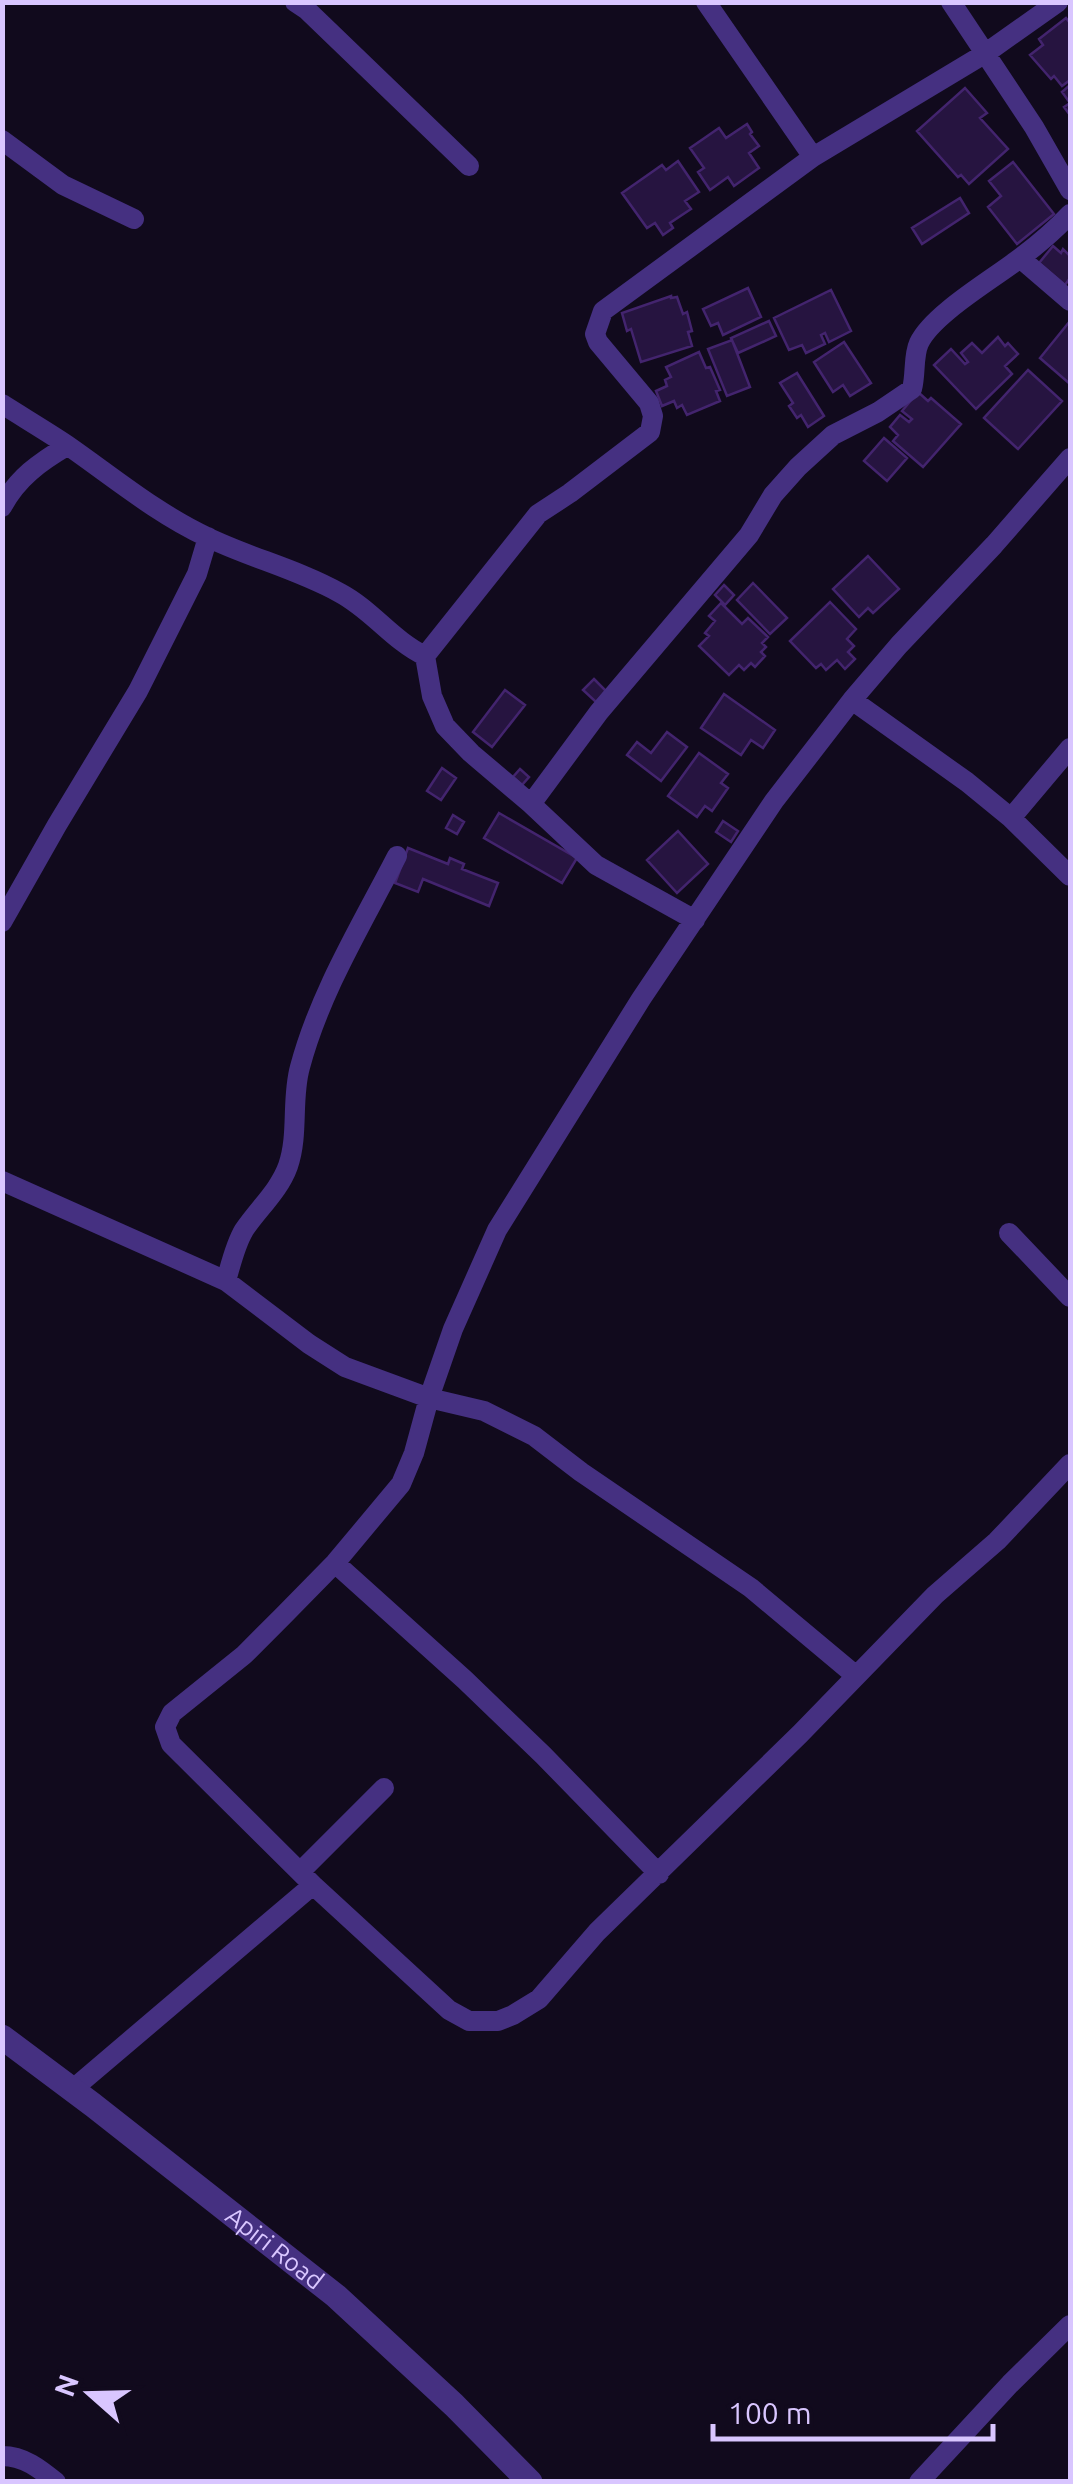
<svg xmlns="http://www.w3.org/2000/svg" width="1073" height="2484" font-family="Ubuntu,sans-serif">
<style>
.building{fill:#261440;stroke:#43246e;stroke-width:2.5}
.lines{fill:none;stroke-linecap:round;stroke-linejoin:round}
.minor{stroke:#453081;stroke-width:20}
.tertiary{stroke:#453081;stroke-width:25}
.labels{text-anchor:middle;stroke-width:10;stroke-linejoin:round;paint-order:stroke}
.street-label{font-size:25px;fill:#d9c6ff;stroke:#110a1d}
</style>
<rect width="100%" height="100%" fill="#110a1d"/>
<path class="building" d="M1066 18 1070 23V80L1062 86 1054 76 1051 79 1030 55 1043 45 1039 39Z
M1070 85V115L1064 107 1070 103 1062 92Z
M965 88 987 113 980 118 1008 149 969 184 961 175 958 177 917 131Z
M747 124 752 132 750 134 759 146 749 153 759 168 734 186 728 177 710 190 698 172 704 168 690 148 719 128 726 138Z
M678 161 699 192 685 201 691 209 670 223 673 228 663 235 655 223 647 228 622 193 662 165 666 170Z
M1013 162 1054 214 1017 244 988 207 1001 196 989 181Z
M960 198 969 213 922 244 912 228Z
M1053 246 1061 253 1063 249 1070 256V278L1065 285 1039 263Z
M748 288 761 317 723 335 718 323 711 326 703 309Z
M831 290 851 331 829 342 825 333 821 335 825 344 806 353 802 345 789 350 774 318Z
M671 296V298L677 297 683 314 687 312 692 331 688 332 692 346 641 362 631 329 627 331 622 313Z
M769 321 776 336 738 353 731 338Z
M1070 321V384L1040 358Z
M998 337 1005 346 1008 343 1018 354 1005 366 1012 374 976 409 934 365 951 349 965 364 968 362 961 353 972 343 982 353Z
M732 340 750 387 727 396 708 349Z
M844 342 871 383 850 396 843 385 833 392 814 362Z
M699 352 706 368 710 367 720 390 716 391 720 401 687 415 682 405 677 408 674 401 662 406 656 391 667 386 665 380 671 377 666 367Z
M1028 370 1062 401 1018 449 984 418Z
M797 373 824 416 808 427 801 415 797 418 789 406 793 403 780 383Z
M918 392 928 401 931 398 961 424 923 467 893 441 898 435 890 427 900 415 909 422 912 419 902 411Z
M884 438 907 458 887 481 864 461Z
M868 556 899 589 873 613 868 608 859 617 833 589Z
M753 583 787 618 770 634 737 600Z
M724 585 734 595 725 605 715 595Z
M830 602 856 629 847 639 854 646 848 652 855 659 845 669 837 660 826 670 821 664 816 668 790 641Z
M721 603 742 624 748 618 768 637 762 643 766 647 761 652 765 656 755 667 751 663 744 670 739 665 729 675 699 646 709 636 705 633 715 621 709 616Z
M594 679 606 691 596 702 583 690Z
M505 690 525 705 492 747 473 732Z
M724 694 775 730 763 748 751 740 741 755 701 728Z
M667 732 687 747 661 781 627 755 637 742 651 753Z
M699 753 728 774 721 783 728 788 712 811 705 806 697 817 668 796Z
M442 768 456 778 441 800 427 791Z
M520 769 529 777 522 785 513 777Z
M499 813 577 858 562 883 484 838Z
M453 815 464 822 457 834 446 828Z
M723 821 738 831 731 842 716 832Z
M678 831 708 864 677 893 647 860Z
M408 848 448 864 450 858 464 864 462 869 498 883 489 906 423 879 418 892 395 883Z"/>
<g class="lines">
<path class="minor" d="M295 2 307 10 469 166
M706 2 813 157 986 53 1058 2
M951 2 1034 127 1070 190
M2 140 63 185 134 219
M1020 258 1070 301
M2 404C24 418 46 431 67 445 113 477 156 513 207 537 250 558 297 569 340 593 372 610 392 640 425 656L538 514 570 493 650 432 653 416 649 403 598 342 595 334 603 311 813 157
M1070 458 994 545 899 645 852 700 774 801 641 999 497 1230 453 1329 429 1398 414 1453 401 1484 335 1563 282 1617 244 1655 172 1713 165 1727 171 1744 313 1885 449 2010 469 2021H498L513 2015 539 1999 597 1932 800 1734 935 1595 997 1541 1070 1464
M2 507C17 478 40 462 67 446
M425 656 432 696 445 726 471 753 531 804 596 865 695 920
M852 700 967 782 1011 818 1070 876
M531 804 599 712 749 535 773 495 798 467 833 435 878 412 912 389C916 374 913 356 919 343 932 315 991 280 1016 261 1035 247 1054 231 1070 214
M1011 818 1070 748
M2 922 57 825 138 691 197 574 208 537
M2 1181 226 1281 309 1344 345 1367 429 1398 484 1411 534 1436 581 1472 751 1588 855 1675
M1009 1233 1070 1297
M226 1281C231 1264 235 1245 244 1230 258 1209 279 1191 288 1166 299 1134 291 1099 300 1067 320 992 362 924 397 856
M335 1563 465 1680 543 1755 659 1874
M300 1872 384 1788
M73 2089 313 1885
M2 2456C24 2456 40 2469 56 2482
M919 2482 1010 2384 1070 2325"/>
<path class="tertiary" id="s1" d="M2 2037 93 2105 336 2296 454 2405 530 2482"/>
</g>
<g class="labels">
<g class="street-label">
<text dy="9" stroke="none"><textPath href="#s1" startOffset="345">Apiri Road</textPath></text>
</g>
</g>
<rect width="1073" height="2484" fill="none" stroke="#d9c6ff" stroke-width="10"/>
<g transform="translate(90 2394) rotate(290)" stroke="#110a1d" stroke-width="8" paint-order="stroke">
<path d="M0-8L18 38L0 25L-18 38Z" fill="#d9c6ff"/>
<text y="-15" font-size="28" font-weight="bold" text-anchor="middle" fill="#d9c6ff">N</text>
</g>
<path d="M713 2424v15h280v-15" fill="none" stroke="#d9c6ff" stroke-width="5"/>
<text x="728" y="2424" font-size="30" fill="#d9c6ff" stroke="#110a1d" stroke-width="8" paint-order="stroke">100 m</text>
</svg>
